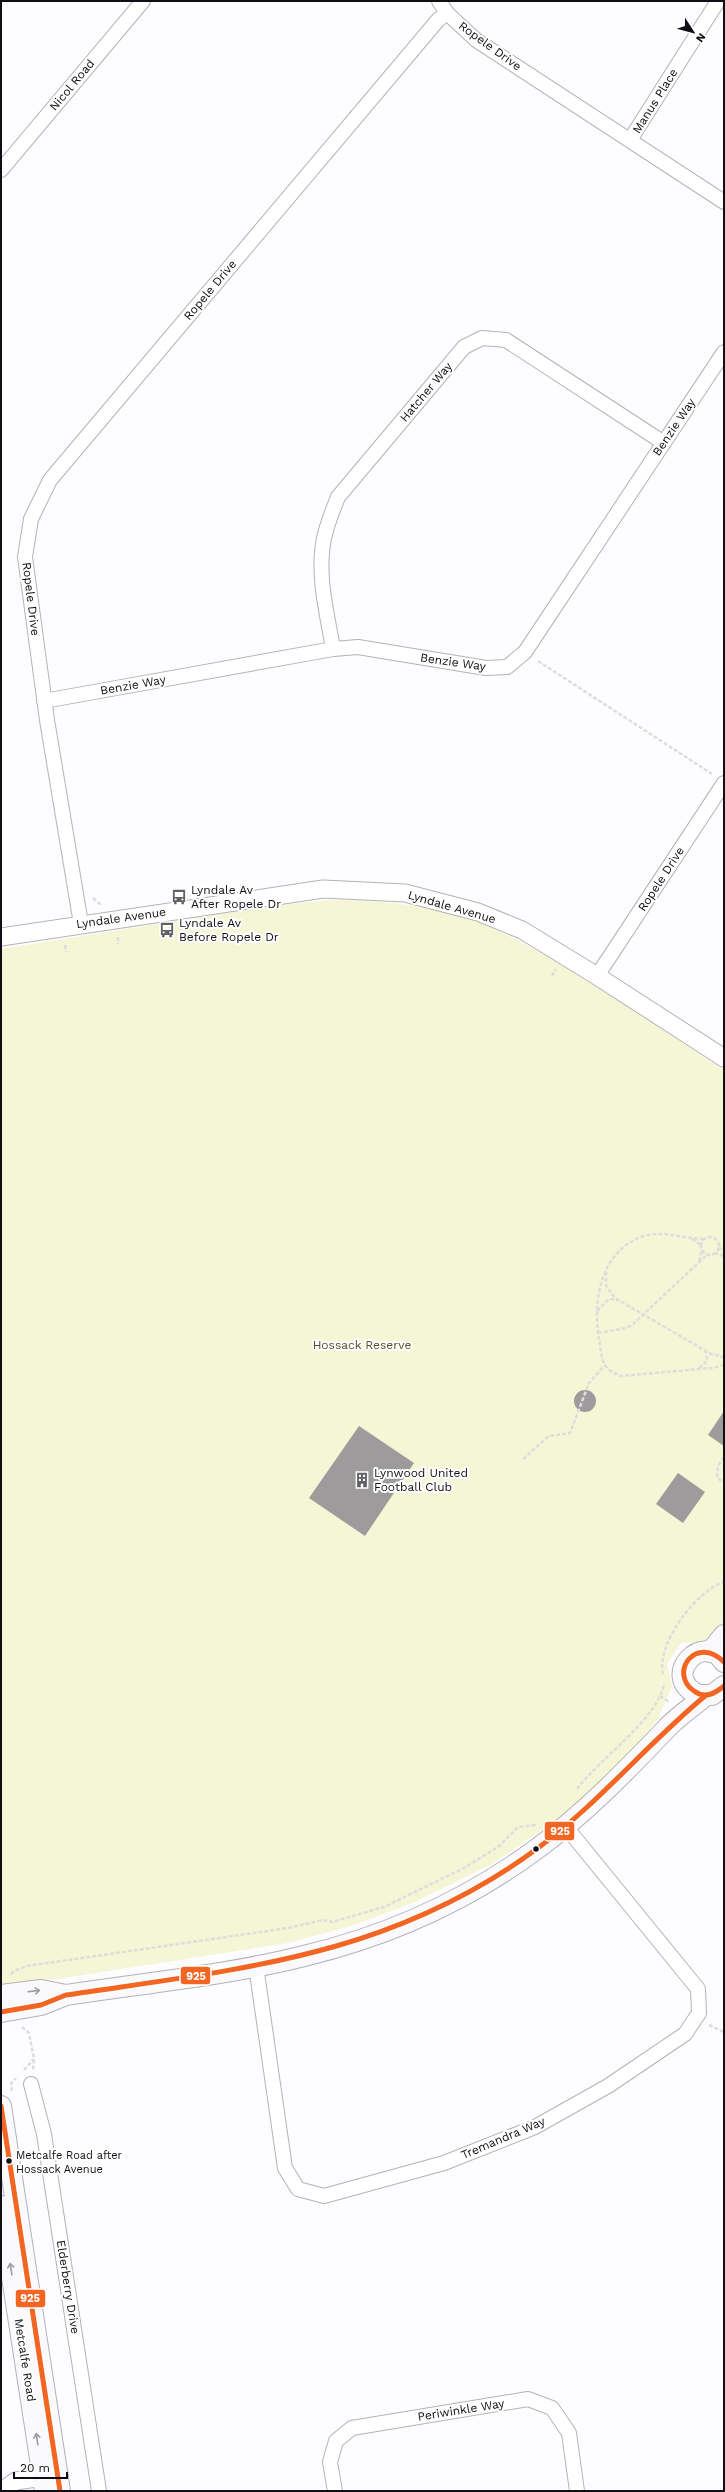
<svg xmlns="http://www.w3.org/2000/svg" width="725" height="2492" font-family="'Work Sans',sans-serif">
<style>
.green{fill:#f5f6d5}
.building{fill:#9e9b9d}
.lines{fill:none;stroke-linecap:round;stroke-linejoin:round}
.minor-casing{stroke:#b3b2b6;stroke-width:16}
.tertiary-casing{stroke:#b3b2b6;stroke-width:19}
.secondary-casing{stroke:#b3b2b6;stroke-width:22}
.path{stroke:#deddde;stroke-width:2.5;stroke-dasharray:4 2;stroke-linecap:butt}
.minor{stroke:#fff;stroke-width:14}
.tertiary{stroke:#fff;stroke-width:17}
.secondary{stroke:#fafafc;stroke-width:20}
.bus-1-casing{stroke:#fff;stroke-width:8}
.bus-1{stroke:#f26522;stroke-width:5}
.oneway{stroke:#9c9c9f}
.bus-dot{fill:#0f0e14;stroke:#fff;stroke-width:1.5}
.labels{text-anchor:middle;stroke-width:4;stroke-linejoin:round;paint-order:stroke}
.bus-label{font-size:11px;fill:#0f0e14;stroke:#fff;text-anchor:start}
.street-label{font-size:12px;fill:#0f0e14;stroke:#fff}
.poi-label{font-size:12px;fill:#0f0e14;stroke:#fff;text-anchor:start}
.park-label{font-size:12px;fill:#505126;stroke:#fff}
.line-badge{stroke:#fff;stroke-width:1.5}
.badge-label{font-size:11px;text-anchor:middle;font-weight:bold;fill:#fff}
</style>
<rect width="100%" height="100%" fill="#fdfcfe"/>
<path class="green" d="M328 900C378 900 427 904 475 921 509 934 540 952 571 971 623 1003 673 1037 724 1070V1621L703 1642 681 1643 667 1664 672 1686 658 1719 625 1758 558 1819 492 1864 413 1903 351 1926 288 1943 6 1987 1 1985V949L264 907Z"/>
<path class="building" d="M574 1401a11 11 0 1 1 22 0a11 11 0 1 1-22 0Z
M724 1411V1446L708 1435Z
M359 1426 414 1463 365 1536 309 1498Z
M678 1473 705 1492 683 1523 656 1504Z"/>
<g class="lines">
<defs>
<path id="minor" d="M439 1 447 13
M630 140 718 1
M1 170 143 1
M333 649C328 618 319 584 322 553 323 534 331 515 338 497L464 347 482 338 506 340 664 443
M44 701 333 649 358 647 486 668 507 667 525 652 724 352
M81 924 47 720 25 557 31 519 50 480 438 20 447 13 476 40 724 202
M597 976 724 783
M256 1966 285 2168 298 2189 324 2196 444 2163 535 2127 608 2086 685 2034 699 2013 698 1989 566 1827
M31 2084 44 2134 99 2491
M335 2491 330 2462 336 2441 352 2428 528 2399 552 2408 569 2433 577 2491"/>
<path id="tertiary" d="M1 937 323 889 405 893 478 912 522 930 597 976 724 1058
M1 2491 16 2481 56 2475"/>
<path id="secondary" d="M710 1652 724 1635
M724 1662C704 1630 658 1677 699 1695H712L724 1686
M1 1995 41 1990 66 1995
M1 2012 41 2005 66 1995C144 1983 229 1975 304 1956 388 1936 468 1900 538 1848 585 1813 625 1772 666 1729 677 1717 692 1707 705 1696
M1 2106 60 2491
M1 2206 45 2491"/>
</defs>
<use href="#minor" class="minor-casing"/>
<use href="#tertiary" class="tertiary-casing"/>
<use href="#secondary" class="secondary-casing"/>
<path class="path" d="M538 661 712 774
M93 898 101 905
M118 937V944
M65 945 66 952
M552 976 556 969
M701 1246a9 9 0 1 1 18 0a9 9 0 1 1-18 0Z
M692 1239 701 1245
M704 1239C684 1239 665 1230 644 1236 598 1251 592 1305 600 1345 601 1350 601 1358 604 1363 607 1370 614 1373 620 1376L712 1368 724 1365
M719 1247 724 1253
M714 1253 724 1256
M699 1261 702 1249
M606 1272V1286L615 1298 711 1354 724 1357
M597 1311 609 1299 617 1300
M598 1333 626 1328 632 1325 708 1254
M699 1368 707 1361 706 1351
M724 1457 718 1466 717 1478 724 1482
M523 1459 549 1436 570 1433 589 1383 605 1365
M663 1674C656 1644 696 1591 724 1582
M660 1696 669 1702
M577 1789C598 1760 660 1717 664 1683
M11 1974 14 1971 27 1966 288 1928 323 1920 332 1922 384 1907 462 1869 498 1847 518 1827 536 1825
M709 2025 724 2032
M22 2027 29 2033 34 2059 33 2070
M24 2070 34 2059
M12 2091 11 2084 16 2078"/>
<use href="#minor" class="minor"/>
<use href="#tertiary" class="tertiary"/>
<use href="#secondary" class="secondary"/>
<defs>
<path id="bus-1" d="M724 1662C696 1634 668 1673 694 1691 705 1699 714 1694 724 1686
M1 2012 41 2005 66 1995C240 1969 390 1957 538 1848 599 1803 647 1744 705 1696
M1 2106 60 2491"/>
</defs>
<use href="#bus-1" class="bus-1-casing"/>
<use href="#bus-1" class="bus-1"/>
</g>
<defs><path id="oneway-shaft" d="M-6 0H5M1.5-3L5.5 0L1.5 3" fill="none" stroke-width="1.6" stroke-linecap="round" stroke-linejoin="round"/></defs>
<g class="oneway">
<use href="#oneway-shaft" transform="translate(34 1991) rotate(-7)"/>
<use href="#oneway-shaft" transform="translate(11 2269) rotate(-99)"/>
<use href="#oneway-shaft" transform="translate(37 2439) rotate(-98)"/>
</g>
<defs>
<symbol id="bus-bare" viewBox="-9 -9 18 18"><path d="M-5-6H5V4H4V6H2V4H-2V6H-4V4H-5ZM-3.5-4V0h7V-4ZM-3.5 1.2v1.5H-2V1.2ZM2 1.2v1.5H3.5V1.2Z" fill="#626166" stroke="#fff" stroke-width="2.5" paint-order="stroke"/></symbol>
<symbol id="building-bare" viewBox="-9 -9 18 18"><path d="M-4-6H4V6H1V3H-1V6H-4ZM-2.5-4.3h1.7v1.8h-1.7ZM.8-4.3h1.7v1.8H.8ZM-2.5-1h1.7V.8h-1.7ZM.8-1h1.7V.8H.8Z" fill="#626166" stroke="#fff" stroke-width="2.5" paint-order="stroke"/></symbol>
</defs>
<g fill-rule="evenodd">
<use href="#bus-bare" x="168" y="886" width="22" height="22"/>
<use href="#bus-bare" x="156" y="919" width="22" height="22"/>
<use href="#building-bare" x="351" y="1469" width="22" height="22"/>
</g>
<g class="bus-dot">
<circle cx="536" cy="1849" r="3.5"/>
<circle cx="9" cy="2161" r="3.5"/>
</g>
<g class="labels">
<g class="bus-label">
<text x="16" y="2159">Metcalfe Road after<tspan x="16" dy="14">Hossack Avenue</tspan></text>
</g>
<g class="street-label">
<text transform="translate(490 46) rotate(36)" y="4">Ropele Drive</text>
<text transform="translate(72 85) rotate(-50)" y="4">Nicol Road</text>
<text transform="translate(655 101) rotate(-58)" y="4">Manus Place</text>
<text transform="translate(210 290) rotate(-50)" y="4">Ropele Drive</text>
<text transform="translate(426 392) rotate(-50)" y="4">Hatcher Way</text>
<text transform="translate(674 427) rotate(-56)" y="4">Benzie Way</text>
<text transform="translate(31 599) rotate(83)" y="4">Ropele Drive</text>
<text transform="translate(453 662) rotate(8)" y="4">Benzie Way</text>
<text transform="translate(133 685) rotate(-10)" y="4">Benzie Way</text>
<text transform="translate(661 879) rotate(-57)" y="4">Ropele Drive</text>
<text transform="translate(452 907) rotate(16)" y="4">Lyndale Avenue</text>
<text transform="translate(121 918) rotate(-8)" y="4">Lyndale Avenue</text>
<text transform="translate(503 2138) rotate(-23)" y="4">Tremandra Way</text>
<text transform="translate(68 2287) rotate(81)" y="4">Elderberry Drive</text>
<text transform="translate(25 2360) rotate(81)" y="4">Metcalfe Road</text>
<text transform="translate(461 2410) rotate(-9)" y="4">Periwinkle Way</text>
</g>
<g class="poi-label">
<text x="191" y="894">Lyndale Av<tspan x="191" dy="14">After Ropele Dr</tspan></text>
<text x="179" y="927">Lyndale Av<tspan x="179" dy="14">Before Ropele Dr</tspan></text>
<text x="374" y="1477">Lynwood United<tspan x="374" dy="14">Football Club</tspan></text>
</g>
<g class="park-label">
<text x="362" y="1349">Hossack Reserve</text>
</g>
</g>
<g class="line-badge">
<rect x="544" y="1821" width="31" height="20" rx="4" fill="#f26522"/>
<rect x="180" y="1966" width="31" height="19" rx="4" fill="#f26522"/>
<rect x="15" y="2289" width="31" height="19" rx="4" fill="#f26522"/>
</g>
<g class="badge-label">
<text x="560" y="1835">925</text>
<text x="196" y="1980">925</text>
<text x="30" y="2302">925</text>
</g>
<rect width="725" height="2492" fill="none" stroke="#0f0e14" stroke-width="4"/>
<g transform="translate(693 32) rotate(126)" stroke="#ffffff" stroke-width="3" paint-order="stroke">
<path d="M0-3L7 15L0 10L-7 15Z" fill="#0f0e14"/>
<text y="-6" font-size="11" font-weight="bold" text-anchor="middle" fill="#0f0e14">N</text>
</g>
<path d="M14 2472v6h53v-6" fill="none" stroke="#0f0e14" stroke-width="2"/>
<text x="20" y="2472" font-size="12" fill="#0f0e14" stroke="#ffffff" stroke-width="3" paint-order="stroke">20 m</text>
</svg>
